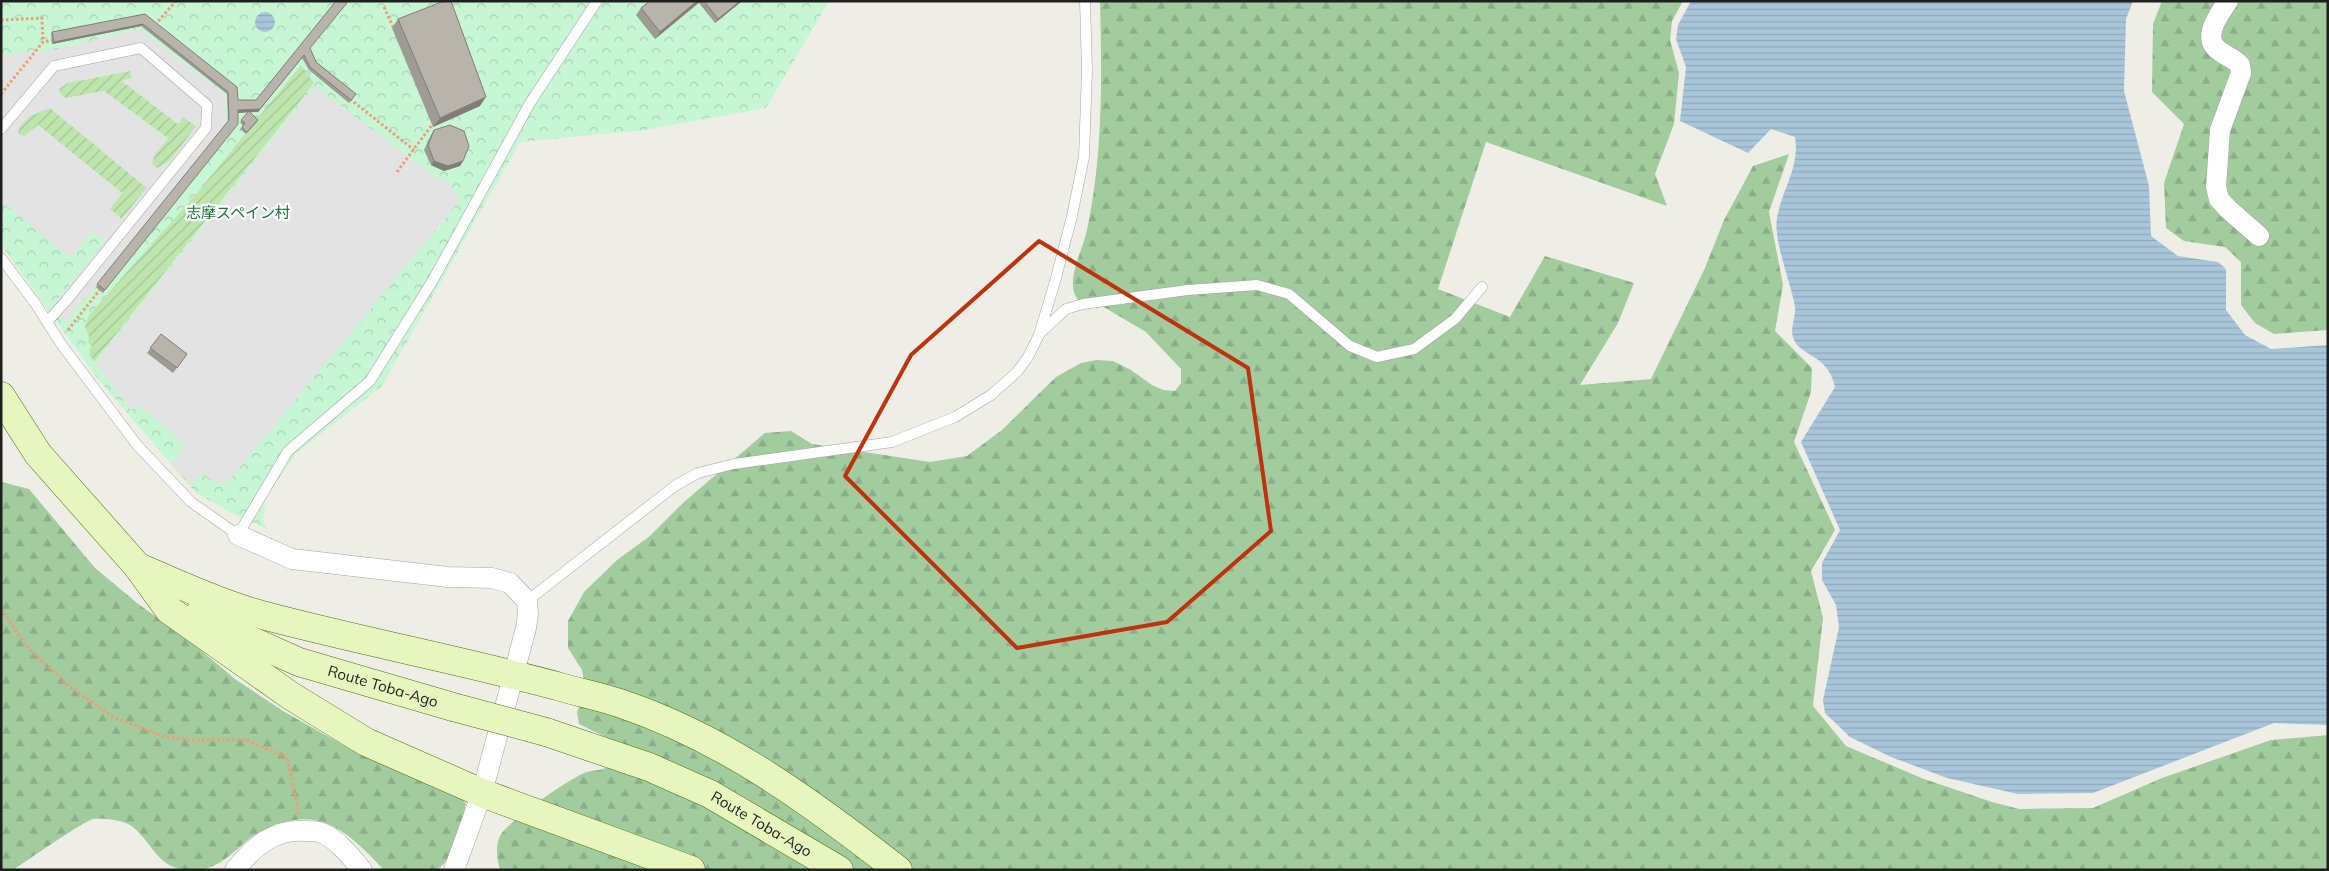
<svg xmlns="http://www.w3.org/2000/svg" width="2329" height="871" font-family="Mulish,'Noto Sans JP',sans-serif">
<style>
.forest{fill:url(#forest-firs)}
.park{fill:url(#park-crowns)}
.garden{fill:url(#garden-furrows)}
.parking{fill:#e3e3e3;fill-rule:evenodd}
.water{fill:url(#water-rules)}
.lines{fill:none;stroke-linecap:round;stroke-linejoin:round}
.lane-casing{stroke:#a3a3a3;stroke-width:11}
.street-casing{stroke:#a3a3a3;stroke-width:21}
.secondary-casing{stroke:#506f0d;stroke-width:29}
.path{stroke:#f09b76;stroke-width:3;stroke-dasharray:2.5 2.5;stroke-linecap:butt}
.lane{stroke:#fff;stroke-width:10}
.street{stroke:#fff;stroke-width:20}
.secondary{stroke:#e7f5be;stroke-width:28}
.secondary-bridge-casing{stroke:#506f0d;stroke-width:29;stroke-linecap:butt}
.secondary-bridge{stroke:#e7f5be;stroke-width:28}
.wall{fill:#9e9b94}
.shaded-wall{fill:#817e78}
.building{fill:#b8b4ac;stroke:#817e78}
.marked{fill:none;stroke:#bf320e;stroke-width:4;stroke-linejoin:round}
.labels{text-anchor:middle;stroke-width:4.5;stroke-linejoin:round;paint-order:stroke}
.park-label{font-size:15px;fill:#147630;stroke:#fff}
.street-label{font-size:15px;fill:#1f1f1f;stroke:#fff}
</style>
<defs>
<pattern id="forest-firs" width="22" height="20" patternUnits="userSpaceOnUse" patternTransform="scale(1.25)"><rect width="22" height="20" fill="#a2cb9e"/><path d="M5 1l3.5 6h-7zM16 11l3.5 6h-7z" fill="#8bae88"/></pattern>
<pattern id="park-crowns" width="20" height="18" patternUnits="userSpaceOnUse" patternTransform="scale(1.25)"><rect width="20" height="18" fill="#c6f6d4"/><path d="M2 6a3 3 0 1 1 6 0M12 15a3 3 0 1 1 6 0" fill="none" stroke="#aad2b6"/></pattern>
<pattern id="garden-furrows" width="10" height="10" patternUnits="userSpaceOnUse" patternTransform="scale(1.25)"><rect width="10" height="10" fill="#bfe5af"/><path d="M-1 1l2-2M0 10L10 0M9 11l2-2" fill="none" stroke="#a4c496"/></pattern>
<pattern id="water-rules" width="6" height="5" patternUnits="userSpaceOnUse" patternTransform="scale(1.25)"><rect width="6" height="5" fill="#a9c5d9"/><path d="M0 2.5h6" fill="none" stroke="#91a9ba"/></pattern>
</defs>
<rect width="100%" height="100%" fill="#efeee6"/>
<path class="forest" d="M1100 1H1683L1672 21 1670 40 1679 73 1674 124 1655 174 1667 206 1486 142 1438 289 1510 317 1545 256 1634 283 1618 323 1580 385 1651 379 1705 268 1724 220 1753 166 1789 154 1769 212 1783 285 1775 331 1812 368 1811 392 1794 442 1835 530 1811 571 1823 618 1813 706 1846 746 1924 779 1992 802 2019 809 2093 808 2162 778 2271 740 2328 735V870H500C497 859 495 846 500 836 508 821 565 782 582 774 589 770 601 771 608 767 615 762 614 754 615 746L606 737 579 724 577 712 586 691 582 670 568 648V621L584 592 617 560 650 536 684 502 765 433 791 431 812 444 930 462 967 456 1002 430 1056 377 1081 363 1096 360 1113 361 1131 370 1152 385 1163 390 1175 391 1181 383V369L1146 332 1090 299 1078 300C1064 282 1083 250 1087 230 1103 155 1102 78 1100 1Z
M2162 1H2328V330L2274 334 2255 323 2241 305V262L2225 247 2184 241 2166 228 2164 183 2184 124 2152 92 2153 24Z
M1 482 29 489 95 568 137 603 191 642 235 679 283 711 359 754 459 794 466 804C462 820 454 864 435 870 423 871 397 870 384 870 352 836 322 805 274 826 267 829 259 832 253 836 235 849 221 869 196 870 157 871 157 848 133 827 125 820 104 818 93 819 84 821 25 862 13 870H1Z"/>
<path class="park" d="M1 1H829L766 108 645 130 520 142 382 386 298 452 266 496 263 519 267 529 231 513 195 492 98 379 1 245Z"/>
<path class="garden" d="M301 65 314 83 94 362 89 352 92 346 88 342 89 336 85 327 89 315 198 192Z
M130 71 132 78 122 81 178 124 183 117 196 126C185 140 174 163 156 168L152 163 155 154 168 138 104 91 66 98 61 95 59 89 67 83Z
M50 108 147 188 121 219 110 209 122 193 38 125 24 137 18 134C20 118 37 113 50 108Z"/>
<path class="parking" d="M139 29 226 95V125L65 323 53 305 105 241 92 231 70 258 1 201V55L58 49ZM130 71 132 78 122 81 178 124 183 117 196 126 170 161 163 166 156 168 152 163 155 154 168 139 104 91 66 98 61 95 59 89 67 83ZM50 108 147 188 122 219 110 209 122 193 38 125 24 136 18 134 19 127 31 115Z
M314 86 436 178 447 180 460 200 227 483H217L202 473 191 485 171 463 185 445 140 405 131 410 95 363Z"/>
<path class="water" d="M1691 1H2133L2126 19 2124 91 2149 186 2151 236 2178 256 2218 262 2226 269V310L2245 335 2271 349 2328 345V725L2274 723 2093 793 2018 794 1947 778 1891 757 1850 737 1825 713 1823 700 1839 627 1836 605 1822 580V563L1840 530 1801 442 1835 387C1828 353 1799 357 1793 337 1790 328 1796 316 1795 307 1791 283 1773 240 1777 218 1782 189 1800 168 1795 137L1771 129 1748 153 1680 121 1686 67 1676 39 1678 25Z
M255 22a10 10 0 1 1 20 0a10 10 0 1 1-20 0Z"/>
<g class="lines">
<defs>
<path id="lane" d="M1 129 54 66 141 48 207 105 206 128 66 301 47 322
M1 258 35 303 61 344 137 445 191 502 238 535 288 451 370 381 433 280 530 103 597 1
M1039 334 1066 309 1083 304 1188 290 1257 285 1289 294 1350 346 1377 357 1414 349 1455 319 1482 287
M527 601 676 485 698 473 734 464 892 442 955 417 991 395 1017 372 1028 357 1039 335 1056 278 1072 216 1084 157 1087 71 1085 1"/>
<path id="street" d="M2228 1C2218 16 2200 39 2221 52 2228 57 2235 59 2240 65L2241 73 2220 130 2216 187 2219 199 2228 209 2259 236
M238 535 292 559 448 577 492 578 510 583 527 601 528 614 526 628 482 793 454 870
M235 870C254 846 275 828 307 831 311 831 318 831 322 833 338 840 351 857 362 870"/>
<g id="secondary">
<path d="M1 396 38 454 138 567 153 578"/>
<path d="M138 567C179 584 219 603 262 615 360 641 460 660 557 686 580 693 603 697 625 705 727 740 815 805 898 870"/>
<path d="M138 567 169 610 291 696 366 742 482 793 691 870"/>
<path id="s1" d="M200 613 243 637 299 662 453 707"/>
<path id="s2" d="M546 732 649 767 710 794 839 870"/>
</g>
</defs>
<use href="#lane" class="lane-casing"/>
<use href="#street" class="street-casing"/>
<use href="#secondary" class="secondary-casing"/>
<path class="path" d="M384 7 394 29
M1 20 42 18 43 42
M155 25 176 1
M1 94 43 42 56 40
M350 99 414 150
M397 172 434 122
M68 330 102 287
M1 609 29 649 69 686 111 716 162 736 188 740H245L287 757 299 814"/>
<use href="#lane" class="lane"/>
<use href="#street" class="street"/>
<use href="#secondary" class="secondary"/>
<defs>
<path id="secondary-bridge" d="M453 707 546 732"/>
</defs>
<use href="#secondary-bridge" class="secondary-bridge-casing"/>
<use href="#secondary-bridge" class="secondary-bridge"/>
</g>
<path class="wall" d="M650 1H742L715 23 699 3 655 39 636 15 641 8Z
M145 14 238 100H256L310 49 316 62 356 94 349 103 309 70 302 58 258 112H250L257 122 246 134 240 129 243 126 240 122 248 112 238 113 103 293 96 287 228 122 227 94 141 26 52 44 51 34 52 32Z
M398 19 480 106 433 127 392 28Z
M434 130 463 161 460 166 444 171 431 165 424 150 431 135Z
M161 334 187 354 173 373 147 353Z"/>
<path class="shaded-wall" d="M697 1H700L655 39 660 32Z
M740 1H742L715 23 718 19Z
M143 24 141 26 52 44 54 42Z
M304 55 258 112 236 113 238 110 260 109Z
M486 97 480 106 433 127 440 118Z
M434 161H463L460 166 444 171 431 165Z"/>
<path class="building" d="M336 1H345L347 3 310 48 316 62 356 94 351 100 310 67 304 55 260 109 238 110V124L105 290 97 284 229 120 228 92 143 24 54 42 52 32 145 14 237 87 238 100H256Z
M444 1H451L486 97 440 118 398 19Z
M650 1H697L660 32 641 8Z
M704 1H740L718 19Z
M249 111 258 120 247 132 242 127 245 123 241 120Z
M450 125 464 131 469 146 463 161 448 166 434 161 428 145 434 130Z
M161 334 187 354 177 368 150 348Z"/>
<path class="marked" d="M1039 241 1248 368 1271 531 1167 622 1017 648 845 476 911 355Z"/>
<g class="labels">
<g class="park-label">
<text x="238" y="218">志摩スペイン村</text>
</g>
<g class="street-label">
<text dy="5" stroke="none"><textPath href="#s1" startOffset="198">Route Toba-Ago</textPath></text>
<text dy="5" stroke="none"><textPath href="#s2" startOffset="235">Route Toba-Ago</textPath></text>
</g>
</g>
<rect width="2329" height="871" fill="none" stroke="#1f1f1f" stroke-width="5"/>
</svg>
